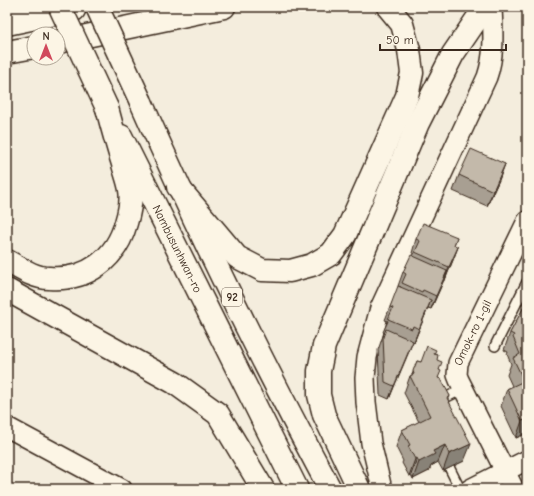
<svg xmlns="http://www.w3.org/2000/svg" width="534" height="496" font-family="'Comic Neue',sans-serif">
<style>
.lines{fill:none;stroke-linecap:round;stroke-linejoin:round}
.service-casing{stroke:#3b2a1e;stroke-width:12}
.minor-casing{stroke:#3b2a1e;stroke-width:22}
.primary-casing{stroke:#3b2a1e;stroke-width:25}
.trunk-casing{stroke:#3b2a1e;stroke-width:25}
.motorway-casing{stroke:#3b2a1e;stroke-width:25}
.service{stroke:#fcf5e5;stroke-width:9}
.minor{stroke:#fcf5e5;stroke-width:19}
.primary{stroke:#fcf5e5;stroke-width:22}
.trunk{stroke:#fcf5e5;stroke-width:22}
.motorway{stroke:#fcf5e5;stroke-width:22}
.primary-bridge-casing{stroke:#3b2a1e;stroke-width:25;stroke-linecap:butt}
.primary-bridge{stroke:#fcf5e5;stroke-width:22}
.wall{fill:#a89f92;stroke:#3b2a1e}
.shaded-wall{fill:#888277;stroke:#3b2a1e}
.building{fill:#c3b9aa;stroke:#3b2a1e}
.labels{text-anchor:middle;stroke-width:3;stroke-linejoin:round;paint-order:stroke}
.shield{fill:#fcf5e5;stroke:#75675a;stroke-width:1}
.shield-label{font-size:11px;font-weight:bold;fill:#3b2a1e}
.street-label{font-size:12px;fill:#3b2a1e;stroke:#fcf5e5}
</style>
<rect width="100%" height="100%" fill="#f4eddd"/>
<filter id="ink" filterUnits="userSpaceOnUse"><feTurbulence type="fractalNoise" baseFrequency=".025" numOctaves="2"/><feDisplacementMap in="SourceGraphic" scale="8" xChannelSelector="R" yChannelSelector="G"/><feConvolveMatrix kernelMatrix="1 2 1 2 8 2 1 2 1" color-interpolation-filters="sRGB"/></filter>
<g filter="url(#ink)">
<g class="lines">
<defs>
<path id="service" d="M495 346 527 282
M439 401 463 389
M445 459 460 489"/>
<g id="minor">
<path d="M7 427 122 489"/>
<path d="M382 489 371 443 366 402 365 378 367 357 380 308 487 77C495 54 493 31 492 7"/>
<path d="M470 489 527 460"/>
<path id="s1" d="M514 489 459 380 457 375 458 363 527 221"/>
</g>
<g id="primary">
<path d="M7 12 32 7"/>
<path d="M141 102C199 233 262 363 330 489"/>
<path id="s2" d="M121 136 297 489"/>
<path d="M178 187 237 257 262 270 290 271 312 265 331 254 345 235 407 96 412 73 409 50 402 24 388 7"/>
<path d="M7 290 175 383 218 414 263 489"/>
<path d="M359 489 324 415 319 395V371L324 346 418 123 453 54 485 7"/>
</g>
<path id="trunk" d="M58 42 224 7
M7 52 34 47
M7 261C20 268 34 278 49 278 87 281 116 259 126 223 129 213 132 201 130 190 129 182 125 172 123 164 117 145 112 127 107 108"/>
<path id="motorway" d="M7 24 74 10"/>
</defs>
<use href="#service" class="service-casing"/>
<use href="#minor" class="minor-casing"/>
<use href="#primary" class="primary-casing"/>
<use href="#trunk" class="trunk-casing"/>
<use href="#motorway" class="motorway-casing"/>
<use href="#service" class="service"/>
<use href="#minor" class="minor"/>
<use href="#primary" class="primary"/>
<use href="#trunk" class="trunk"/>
<use href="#motorway" class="motorway"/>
<defs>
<path id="primary-bridge" d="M60 7 107 108
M97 7 141 102"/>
</defs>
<use href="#primary-bridge" class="primary-bridge-casing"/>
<use href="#primary-bridge" class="primary-bridge"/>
</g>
<path class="wall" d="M505 164 499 180 487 206 453 191 459 175Z
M457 237 454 245 458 247 453 260 445 280H444L431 309 428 308 414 342 412 341 389 399 380 395 378 350 384 333 383 332 388 321 385 320 390 307 400 287H401L398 286 403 272 413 256 414 254 412 253 416 239Z
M527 301V433L516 438 501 406 507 389 512 386 507 375 511 364 507 354 508 352 504 350 510 333Z
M434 354 439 370 438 378 450 396 449 400 464 461 443 471 438 462 431 466 429 471 413 479 411 475 409 476 402 463 403 461 396 447 402 430 419 422 404 393 410 376 412 375 417 361 421 362Z"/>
<path class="shaded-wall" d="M505 164 499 180 487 206 493 191Z
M458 247 453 260 445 280 449 267Z
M447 271 442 284 431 309 436 296Z
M431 300 426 313 414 342 419 329Z
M413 341 408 354 389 399 394 386Z
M527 419V433L516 438 522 421Z
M471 444 464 461 443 471 449 454Z
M445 445 438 462 431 466 429 471 413 479 419 462 433 451Z
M417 458 411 475 409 476 415 459Z"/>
<path class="building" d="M471 149 505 164 493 191 459 175Z
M423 223 457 237 454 245 458 247 449 267 415 252 420 241 416 239Z
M411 255 447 271 436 296 423 290 422 292 402 283 406 274 403 272Z
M398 286 431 300 419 329 413 326 412 329 388 319 393 308 390 307Z
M527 301V419L522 421 507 389 524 381 513 358 520 354 513 337 514 335 510 333Z
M386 329 413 341 394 386 385 382 383 337Z
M427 346 436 350 434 354 438 355 437 360 442 362 439 370 441 371 438 378 441 379 450 396 447 398 471 444 449 454 445 445 433 451 435 454 419 462 417 458 415 459 408 446 410 445 402 430 430 416 410 376 414 374 413 371 417 361 421 362Z"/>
</g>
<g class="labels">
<rect class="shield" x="222" y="288" width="20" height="18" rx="3"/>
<g class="shield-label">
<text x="232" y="301">92</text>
</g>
<g class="street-label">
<text dy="4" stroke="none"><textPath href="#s2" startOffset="126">Nambusunhwan-ro</textPath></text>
<text dy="4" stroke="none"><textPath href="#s1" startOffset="173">Omok-ro 1-gil</textPath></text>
</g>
</g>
<rect width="534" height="496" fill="none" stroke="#fcf5e5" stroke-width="24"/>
<rect x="12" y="12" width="510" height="472" fill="none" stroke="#3b2a1e" stroke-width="1.5" filter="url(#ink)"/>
<g transform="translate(46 46)"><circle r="19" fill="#fcf5e5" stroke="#afa495"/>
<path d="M0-3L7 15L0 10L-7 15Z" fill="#d1495b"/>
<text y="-6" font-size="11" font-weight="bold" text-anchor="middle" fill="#3b2a1e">N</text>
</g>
<path d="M380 44v6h126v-6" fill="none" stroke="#3b2a1e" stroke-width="2"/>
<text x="386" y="44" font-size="12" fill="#3b2a1e" stroke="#fcf5e5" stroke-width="3" paint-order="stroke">50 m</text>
</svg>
